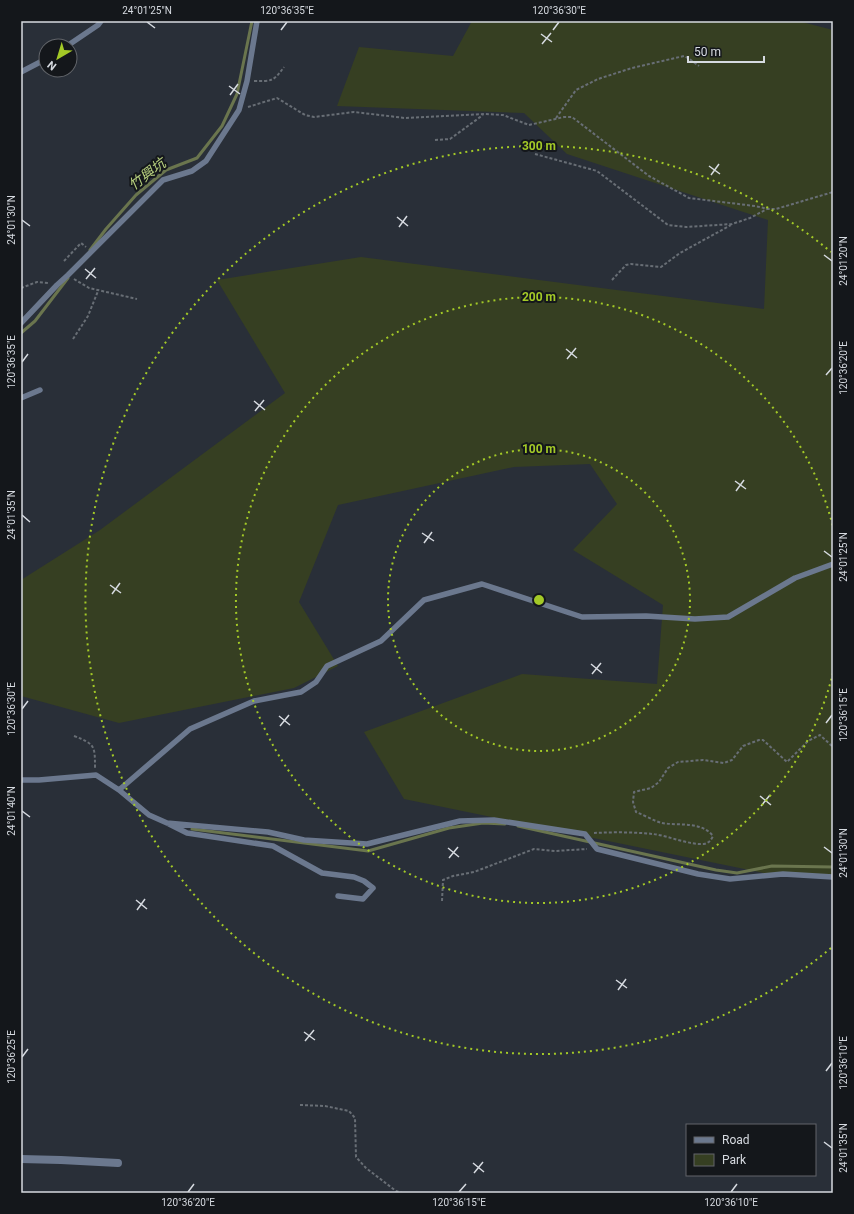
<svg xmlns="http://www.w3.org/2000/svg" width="854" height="1214" font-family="Roboto,'Noto Sans TC',sans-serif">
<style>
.green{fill:#363f22}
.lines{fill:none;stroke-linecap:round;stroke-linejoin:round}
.stream{stroke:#6a754e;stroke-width:3}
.path{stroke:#686e75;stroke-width:2;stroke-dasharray:3 2;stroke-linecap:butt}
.lane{stroke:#6b788e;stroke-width:5.5}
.street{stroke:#6b788e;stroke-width:8}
.ticks{fill:none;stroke:#d6dae0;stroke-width:1.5}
.ring{fill:none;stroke:#a3c927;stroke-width:2;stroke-dasharray:2 4}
.labels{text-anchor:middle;stroke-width:4;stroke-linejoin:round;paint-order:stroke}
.water-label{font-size:14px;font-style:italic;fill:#b9d27f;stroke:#14171b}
.centre{fill:#a3c927;stroke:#14171b;stroke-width:2}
.ring-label{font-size:12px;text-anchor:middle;font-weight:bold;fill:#a3c927;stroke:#14171b;stroke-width:4;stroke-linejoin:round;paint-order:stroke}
.neatline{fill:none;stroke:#d6dae0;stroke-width:1.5}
.ticks-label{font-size:10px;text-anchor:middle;fill:#d6dae0}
</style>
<rect width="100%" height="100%" fill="#292f38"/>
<path class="green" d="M472 21H798L833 30V876H778L404 799 364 732 522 674 657 684 663 605 573 550 617 504 590 464 514 467 338 505 299 602 338 666 294 688 119 723 21 696V580L100 530 285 393 217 280 361 257 764 309 768 220 567 154 524 113 337 106 359 47 453 56Z"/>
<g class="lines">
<path class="stream" d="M90 250 106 229 136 195 166 170 197 158 222 126 237 94 252 21
M21 333 35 321 68 278
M518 826 716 870 737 873 772 866 833 867
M192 829 368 851 449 828 483 823 505 824"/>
<path class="path" d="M254 81C272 81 273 82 284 67
M248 107 277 98 305 115 314 117 354 112 405 118 484 114 503 115 529 125 564 117H572L649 176 689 198 755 206 768 209H776L833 192
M556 118 576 90 598 79 632 68 684 56 688 58 699 66
M435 140 450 139 483 115
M535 154 597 171 668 225 686 227 732 224 750 218 767 209
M64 261 81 243 86 247
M74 279 89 288 137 299
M612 280 626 265 631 264 661 267 680 253 731 225
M21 288 37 282 48 283
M73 339 88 316 98 291
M74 736C95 744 95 746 95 768
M594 833C613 832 634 832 653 834 669 836 689 845 704 844 709 843 711 840 713 836 701 821 680 826 662 823 654 821 644 815 636 812L633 802 634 792 651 788 659 782 668 768 678 762 703 760 724 763 732 760 743 746 759 740H763L787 762 808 741 820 735 833 747
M442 901 443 880 453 876 474 872 534 849 555 851 587 849
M300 1105 325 1106 349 1111 355 1118 356 1157 366 1168 396 1191 402 1193"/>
<path class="lane" d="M67 46 98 25 101 21
M21 72 46 59
M21 323 57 285 68 275 163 180 192 171 206 161 239 110 247 81 257 21
M21 398 40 390
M21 780H39L96 775 119 790 149 815 167 823 268 832 304 840 367 844 460 821 494 820 585 834 597 849 698 874 730 879 783 874 833 877
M119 790 190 729 254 701 301 692 316 682 327 666 381 641 424 600 482 584 582 617 646 616 695 619 728 617 795 578 833 564
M169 824 187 833 273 846 322 873 354 877 364 881 373 888 363 899 338 896"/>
<path class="street" d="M21 1159 61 1160 118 1163"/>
</g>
<path class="ticks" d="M147 22 155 28M281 30 287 22M553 30 559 22M541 34 552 42M542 44 551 33M229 86 240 94M230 95 238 84M709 166 720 174M711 175 719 164M397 217 408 226M22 220 30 226M399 227 407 216M824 255 832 261M85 269 96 278M86 279 95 268M566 349 577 358M567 359 576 348M22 362 28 354M826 375 832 368M254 401 265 410M255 411 264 400M735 481 746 489M736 491 744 480M22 515 30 522M422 533 434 541M424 543 432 532M824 551 832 557M110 585 121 593M112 594 120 583M591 664 602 673M592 674 601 663M22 709 28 701M279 716 290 725M826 723 832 715M280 726 289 715M760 796 771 805M761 806 770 795M22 811 30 817M824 847 832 853M448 848 459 857M449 858 458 847M136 900 147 909M137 910 145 899M616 980 627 988M618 990 626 979M304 1032 315 1040M305 1041 314 1030M22 1057 28 1049M826 1071 832 1063M824 1142 832 1148M473 1163 484 1172M474 1173 483 1162M188 1192 194 1184M459 1192 466 1184M731 1192 737 1184"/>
<g class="ring">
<circle cx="539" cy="600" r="151"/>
<path d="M833 673A303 303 0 1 1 833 527"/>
<path d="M831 948A454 454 0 1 1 831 252"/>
</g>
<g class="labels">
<g class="water-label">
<text transform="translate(147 174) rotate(-37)" y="5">竹興坑</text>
</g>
</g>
<circle cx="539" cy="600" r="6" class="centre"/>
<g class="ring-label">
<text x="539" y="150">300 m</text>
<text x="539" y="301">200 m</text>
<text x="539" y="453">100 m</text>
</g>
<rect width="854" height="1214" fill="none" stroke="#14171b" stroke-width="44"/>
<rect x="686" y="1124" width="130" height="52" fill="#14171b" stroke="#62656a"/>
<rect x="694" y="1137" width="20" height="6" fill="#6b788e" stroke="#62656a"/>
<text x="722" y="1144" font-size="12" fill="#d6dae0">Road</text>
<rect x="694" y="1154" width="20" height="12" fill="#363f22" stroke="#62656a"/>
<text x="722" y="1164" font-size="12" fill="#d6dae0">Park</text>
<g transform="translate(58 58) rotate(218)"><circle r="19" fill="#14171b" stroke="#62656a"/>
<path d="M0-3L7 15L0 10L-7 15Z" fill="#a3c927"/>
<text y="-6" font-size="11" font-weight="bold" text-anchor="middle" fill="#d6dae0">N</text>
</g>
<path d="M688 56v6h76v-6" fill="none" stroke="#d6dae0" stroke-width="2"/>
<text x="694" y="56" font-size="12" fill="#d6dae0" stroke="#14171b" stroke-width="3" paint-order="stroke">50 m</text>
<rect x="22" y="22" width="810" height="1170" class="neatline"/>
<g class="ticks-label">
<text x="147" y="14">24°01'25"N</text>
<text x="287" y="14">120°36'35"E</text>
<text x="559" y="14">120°36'30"E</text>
<text transform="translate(11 220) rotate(-90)" y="4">24°01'30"N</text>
<text transform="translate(843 261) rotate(-90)" y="4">24°01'20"N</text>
<text transform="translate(11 362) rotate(-90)" y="4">120°36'35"E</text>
<text transform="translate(843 368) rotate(-90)" y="4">120°36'20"E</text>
<text transform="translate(11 515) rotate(-90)" y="4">24°01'35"N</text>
<text transform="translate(843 557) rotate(-90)" y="4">24°01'25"N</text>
<text transform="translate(11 709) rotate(-90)" y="4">120°36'30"E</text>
<text transform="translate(843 715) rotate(-90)" y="4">120°36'15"E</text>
<text transform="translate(11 811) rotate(-90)" y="4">24°01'40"N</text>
<text transform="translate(843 853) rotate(-90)" y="4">24°01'30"N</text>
<text transform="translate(11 1057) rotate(-90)" y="4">120°36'25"E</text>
<text transform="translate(843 1063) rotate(-90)" y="4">120°36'10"E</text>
<text transform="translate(843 1148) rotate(-90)" y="4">24°01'35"N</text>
<text x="188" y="1206">120°36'20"E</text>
<text x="459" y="1206">120°36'15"E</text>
<text x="731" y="1206">120°36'10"E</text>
</g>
</svg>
